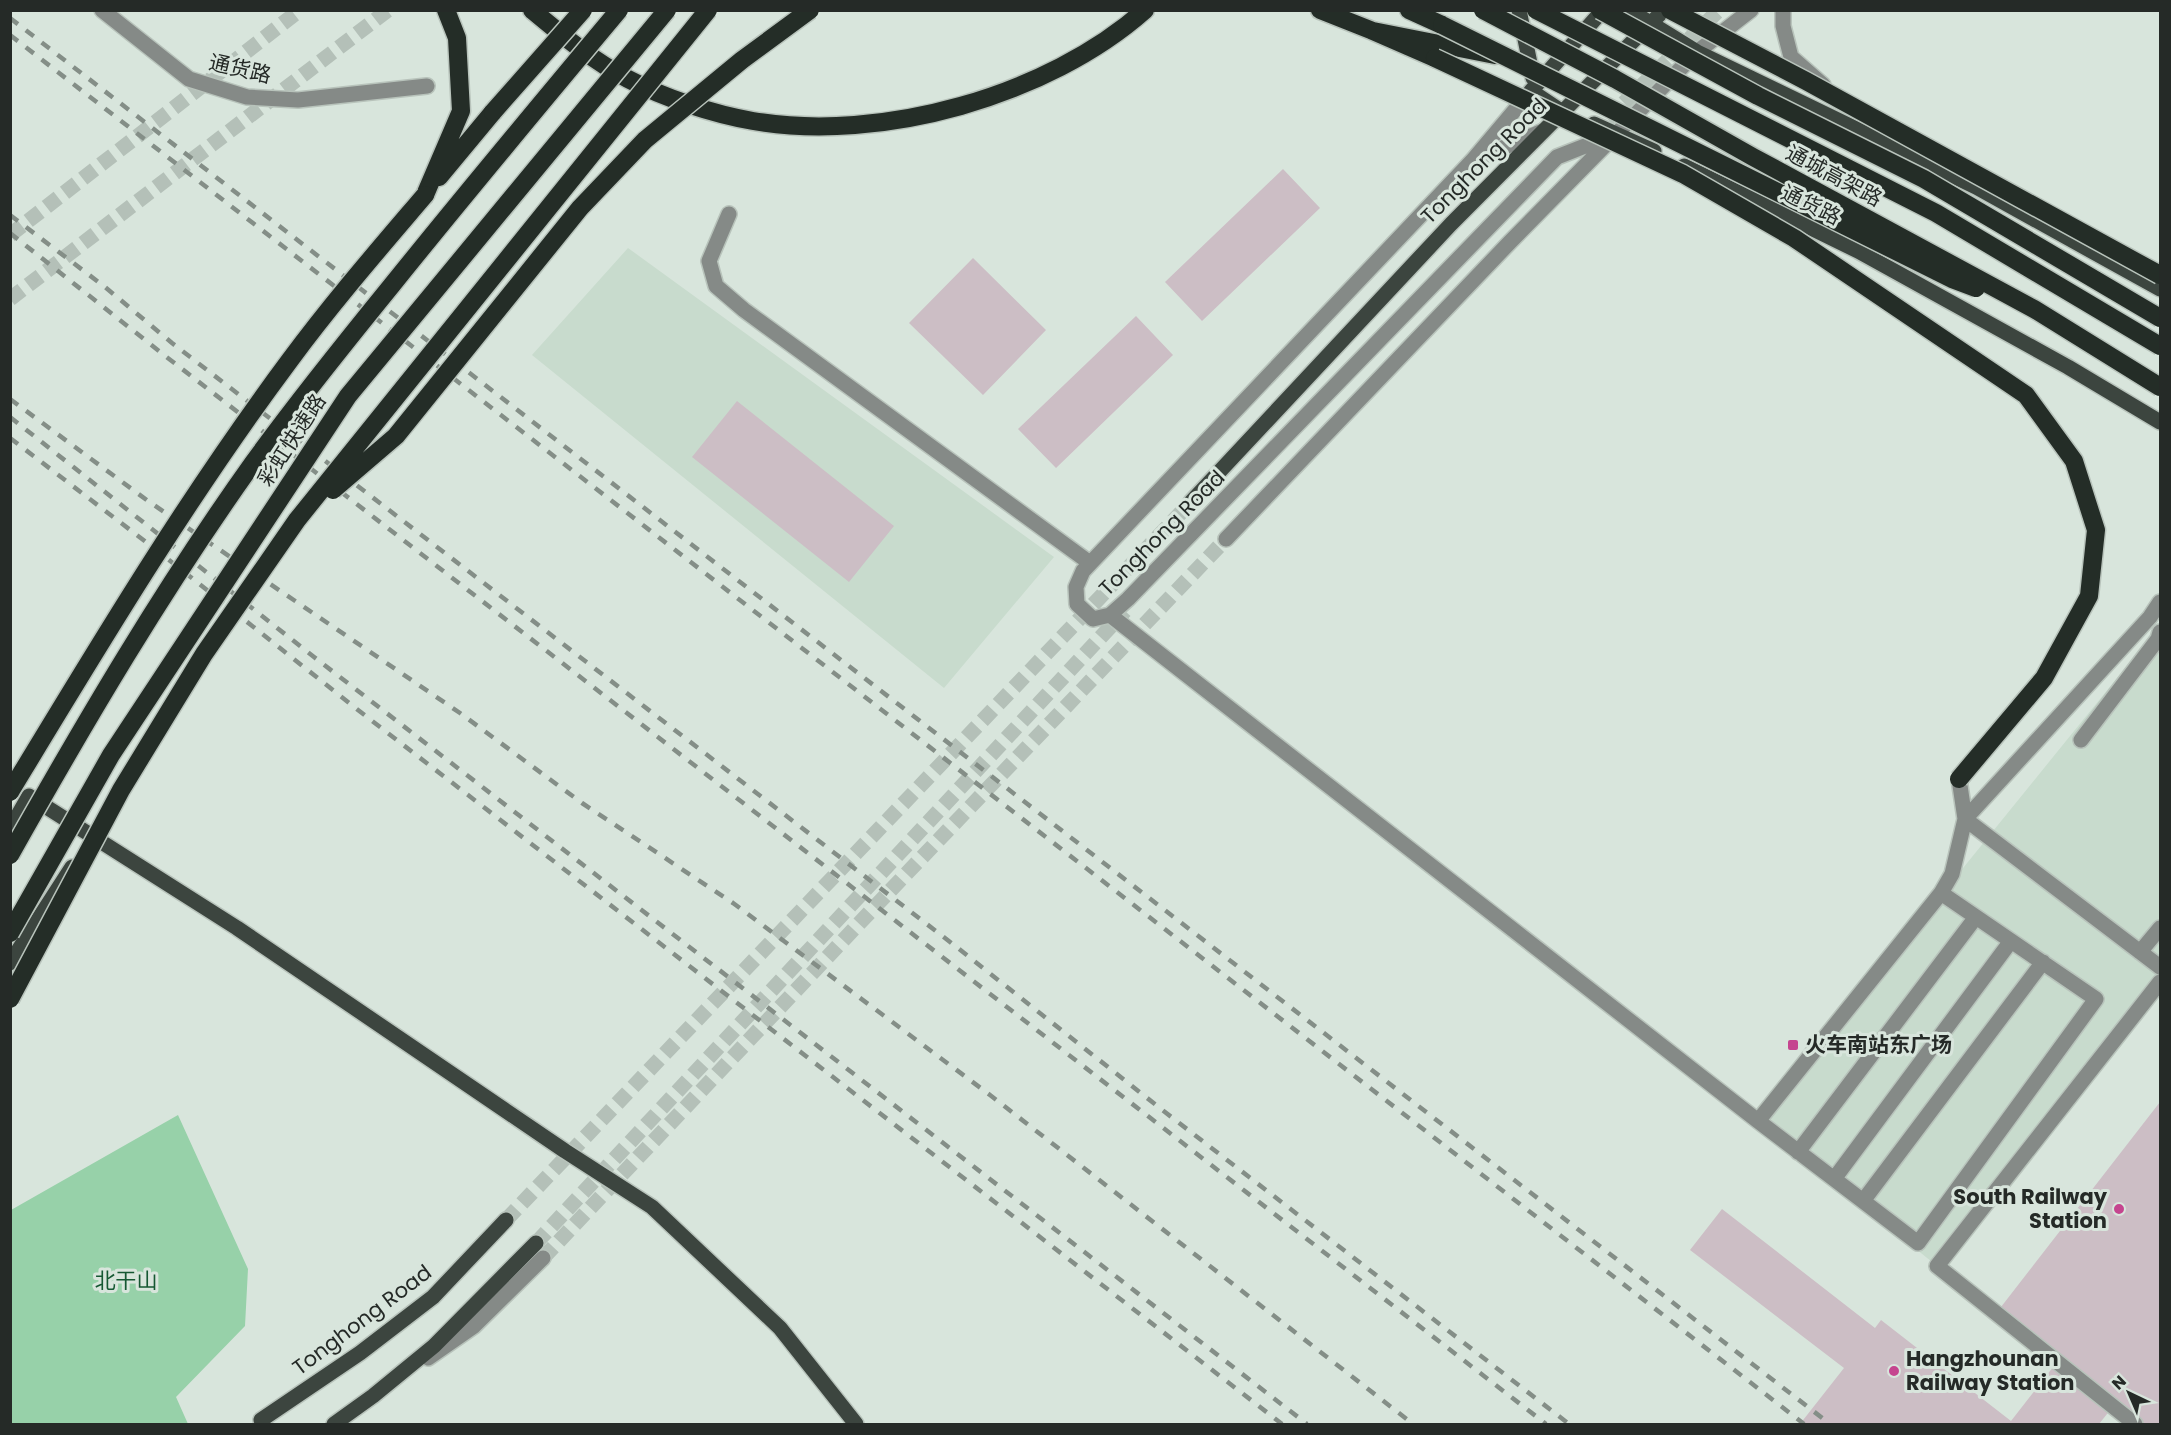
<svg xmlns="http://www.w3.org/2000/svg" width="2171" height="1435" font-family="Poppins,'Noto Sans SC',sans-serif">
<style>
.built{fill:#c8dbcd}
.green{fill:#97d1a9}
.building{fill:#ccbec5}
.lines{fill:none;stroke-linecap:round;stroke-linejoin:round}
.minor-tunnel{stroke:#b4c0b8;stroke-width:15;stroke-dasharray:15 8;stroke-linecap:butt}
.major-tunnel{stroke:#b4c0b8;stroke-width:15;stroke-dasharray:15 8;stroke-linecap:butt}
.minor-casing{stroke:#b8c3bb;stroke-width:18}
.major-casing{stroke:#b8c3bb;stroke-width:18}
.highway-casing{stroke:#b8c3bb;stroke-width:21}
.minor{stroke:#858a87;stroke-width:15}
.major{stroke:#3c453f;stroke-width:15}
.highway{stroke:#242d27;stroke-width:18}
.rail{stroke:#848e87;stroke-width:4.5;stroke-dasharray:10 10;stroke-linecap:butt}
.highway-bridge-casing{stroke:#b8c3bb;stroke-width:21;stroke-linecap:butt}
.highway-bridge{stroke:#242d27;stroke-width:18}
.poi-dot{fill:#c5458f;stroke:#d8e5dc;stroke-width:2}
.labels{text-anchor:middle;stroke-width:6;stroke-linejoin:round;paint-order:stroke}
.street-label{font-size:21px;fill:#252a27;stroke:#d8e5dc}
.poi-label{font-size:21px;font-weight:bold;fill:#252a27;stroke:#d8e5dc;text-anchor:start}
.park-label{font-size:21px;fill:#155832;stroke:#d8e5dc}
</style>
<rect width="100%" height="100%" fill="#d8e5dc"/>
<path class="built" d="M628 248 1054 557 944 688 532 355Z
M2160 625V989L1937 1266 1758 1121Z"/>
<path class="green" d="M178 1115 248 1269 245 1326 176 1397 188 1424H11V1210Z"/>
<path class="building" d="M1283 169 1320 208 1202 321 1165 282Z
M973 258 1046 330 983 395 909 323Z
M1136 316 1173 355 1056 468 1018 429Z
M737 401 894 526 849 582 692 457Z
M2160 1102V1424H2143L2115 1404 2099 1424H1800L1844 1368 1690 1250 1722 1209 1875 1328 1881 1320 2011 1421 2057 1362 1994 1316Z"/>
<g class="lines">
<path class="minor-tunnel" d="M543 1258 886 895 1226 539"/>
<path class="major-tunnel" d="M1591 135 1719 10
M10 235 300 10
M10 299 388 10
M506 1220 1191 502
M536 1243 1125 611"/>
<defs>
<path id="minor" d="M102 10 189 79 247 97 298 100 427 86
M1783 10V26L1791 57 1823 85
M1531 91 1472 161 1083 571 1076 587 1077 604 1093 619 1110 615 1128 599 1557 157 1613 135
M1474 160 1543 131
M729 214 709 261 716 286 744 310 1090 563
M1226 539 1510 242 1697 52 1751 10
M1110 615 1758 1121 1918 1243 2096 999 1941 893
M2081 740 2158 639 2160 632
M1959 779 1965 819 2160 967
M2140 952 2160 928
M1758 1121 1941 893 1952 874 1965 819 2150 617 2160 602
M1798 1152 1976 917
M1834 1179 2011 941
M1863 1201 2043 962
M428 1358 474 1326 543 1258
M2135 1424 1937 1266 2160 982"/>
<path id="major" d="M1519 10 1533 78
M1629 10 1697 52 1976 187 2160 289
M1558 109 1531 91 1603 10
M1594 124 1654 151
M1684 166 1858 251 2068 367 2160 422
M1191 502 1451 224 1664 10
M10 829 29 796 237 928 565 1151 652 1207 780 1328 856 1424
M10 963 72 867
M261 1420 360 1353 433 1297 506 1220
M334 1424 373 1396 434 1346 536 1243"/>
<path id="highway" d="M532 10C562 35 593 61 628 79 664 98 713 114 753 121 881 143 1048 96 1145 10
M1320 10 1373 31 1435 58
M1409 10 1442 25
M1373 31 1495 55
M439 177 493 112
M425 195 461 111 457 38 446 10"/>
</defs>
<use href="#minor" class="minor-casing"/>
<use href="#major" class="major-casing"/>
<use href="#highway" class="highway-casing"/>
<use href="#minor" class="minor"/>
<use href="#major" class="major"/>
<use href="#highway" class="highway"/>
<path class="rail" d="M10 18 1830 1424
M10 35 1804 1424
M10 215 105 287 172 343 954 945 1161 1109 1569 1424
M10 233 164 355 1546 1424
M10 399 148 501 460 713 582 803 733 903 990 1095 1413 1424
M10 417 314 657 1307 1424
M10 438 159 552 358 710 1282 1424"/>
<defs>
<path id="highway-bridge" d="M1483 10 1615 79 1753 157 2034 309 2160 387
M1536 10 1936 213 2160 346
M1600 10 1758 96 1924 179 2160 318
M1670 10 1806 81 2160 275
M1442 25 1952 279 1976 288
M1435 58 1683 174 1794 238 2026 395 2074 461 2096 530 2089 596 2044 678 1959 779
M493 112 583 10
M333 490 396 436 580 208 645 140 742 60 810 10
M10 792C99 645 187 498 290 360 332 303 379 249 425 195
M10 855C86 720 163 589 253 463 297 402 344 344 392 285 466 193 542 102 619 10
M10 933 111 755 348 396 667 10
M10 999 121 790 204 654 297 520 708 10"/>
</defs>
<use href="#highway-bridge" class="highway-bridge-casing"/>
<use href="#highway-bridge" class="highway-bridge"/>
</g>
<g class="poi-dot">
<rect x="1787" y="1039" width="12" height="12" rx="3"/>
<circle cx="2119" cy="1209" r="6"/>
<circle cx="1894" cy="1371" r="6"/>
</g>
<g class="labels">
<g class="street-label">
<text transform="translate(240 69) rotate(13)" y="7">通货路</text>
<text transform="translate(1484 161) rotate(-45)" y="7">Tonghong Road</text>
<text transform="translate(1834 176) rotate(28)" y="7">通城高架路</text>
<text transform="translate(1811 205) rotate(26)" y="7">通货路</text>
<text transform="translate(292 440) rotate(-57)" y="7">彩虹快速路</text>
<text transform="translate(1162 533) rotate(-45)" y="7">Tonghong Road</text>
<text transform="translate(362 1320) rotate(-37)" y="7">Tonghong Road</text>
</g>
<g class="poi-label">
<text x="1805" y="1052">火车南站东广场</text>
<text x="2107" y="1204" text-anchor="end">South Railway<tspan x="2107" dy="24">Station</tspan></text>
<text x="1906" y="1366">Hangzhounan<tspan x="1906" dy="24">Railway Station</tspan></text>
</g>
<g class="park-label">
<text x="126" y="1288">北干山</text>
</g>
</g>
<rect width="2171" height="1435" fill="none" stroke="#252a27" stroke-width="24"/>
<g transform="translate(2129 1393) rotate(316)" stroke="#d8e5dc" stroke-width="4.5" paint-order="stroke">
<path d="M0-4.5L10 22L0 15L-10 22Z" fill="#252a27"/>
<text y="-9" font-size="16" font-weight="bold" text-anchor="middle" fill="#252a27">N</text>
</g>
</svg>
